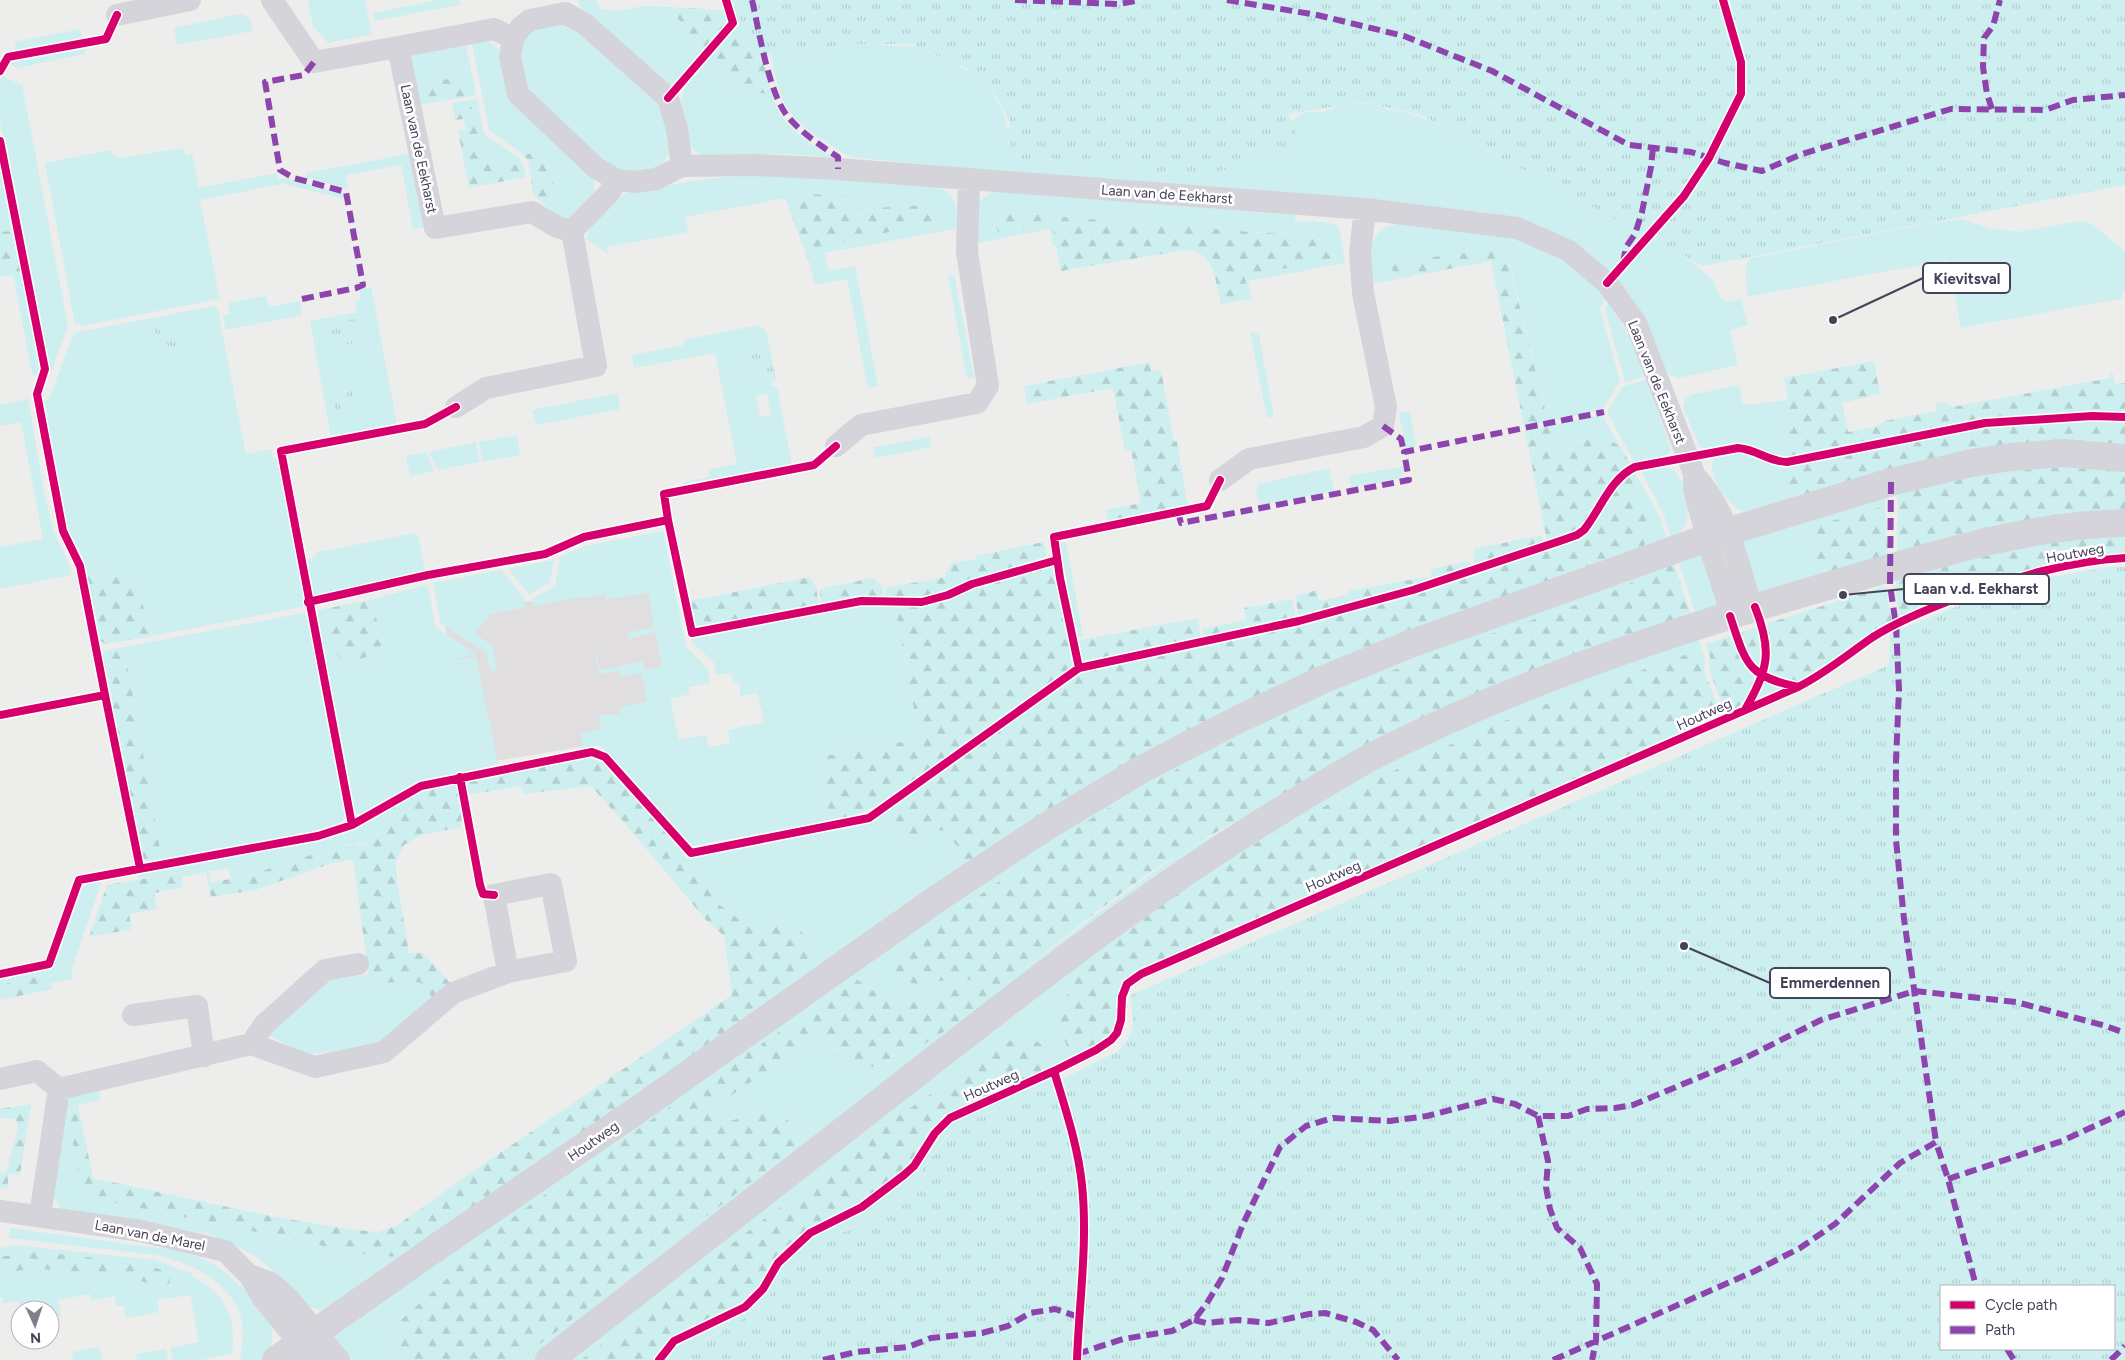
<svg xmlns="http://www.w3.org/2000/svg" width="2125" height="1360" font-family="Figtree,sans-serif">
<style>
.education{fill:#e0dede}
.grass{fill:#ceefef;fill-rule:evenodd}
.forest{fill:url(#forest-firs)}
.park{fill:url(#park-tufts);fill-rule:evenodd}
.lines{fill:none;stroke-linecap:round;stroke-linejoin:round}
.minor{stroke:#d4d4da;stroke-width:22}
.tertiary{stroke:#d4d4da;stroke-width:28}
.quiet{stroke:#8e44ad;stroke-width:6;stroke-dasharray:12 6;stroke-linecap:butt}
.cycleway-casing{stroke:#fff;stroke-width:11}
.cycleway{stroke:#d6006c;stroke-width:8}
.labels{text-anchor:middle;stroke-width:5;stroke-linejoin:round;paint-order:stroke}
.street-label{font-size:14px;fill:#45425a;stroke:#fff}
.leader{fill:none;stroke:#45425a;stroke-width:2}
.callout-dot{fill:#45425a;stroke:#fff;stroke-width:2}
.callout{fill:#fff;stroke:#45425a;stroke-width:2}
.callout-label{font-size:15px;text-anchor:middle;font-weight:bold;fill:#45425a}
</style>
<defs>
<pattern id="forest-firs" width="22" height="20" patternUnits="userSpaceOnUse" patternTransform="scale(1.25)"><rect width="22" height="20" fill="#ceefef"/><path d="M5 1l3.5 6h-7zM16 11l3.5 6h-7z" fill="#b2cecf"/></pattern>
<pattern id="park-tufts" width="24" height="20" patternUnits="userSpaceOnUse" patternTransform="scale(1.25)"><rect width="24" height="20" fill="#ceefef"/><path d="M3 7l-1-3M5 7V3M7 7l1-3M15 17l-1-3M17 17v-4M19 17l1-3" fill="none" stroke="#b2cecf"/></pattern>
</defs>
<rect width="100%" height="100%" fill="#ededec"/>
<path class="education" d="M664 579 679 668 616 741 476 764 443 616Z"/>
<path class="grass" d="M308 0H365L372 34 328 43 313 26Z
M437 0H459L460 5 374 21 373 13Z
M578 0H596L600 9 620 11 643 6 669 7 704 52 678 83 668 86 587 14 579 6Z
M239 14 244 15 251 21 252 31 177 45 174 28Z
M569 23 652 92 666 115 670 152 663 163 655 168 642 171H624L604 162 531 94 522 75 520 46 530 30Z
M80 29 83 39 16 52 14 42Z
M471 39 488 41 500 51 593 176 595 191 565 223 548 208C557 185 556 166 533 153L524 155 489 130Z
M465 40 476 95 469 96 464 76 411 86 410 57 413 53Z
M865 44 918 47 937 57 955 64 987 83 1004 114 1007 128 1040 159H1057L1288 124 1304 112H1323L1348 103 1372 104 1389 110 1408 113 1433 122 1645 233 1608 273C1601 265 1594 256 1586 250 1556 230 1518 219 1483 212L976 170 851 157C840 152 831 146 821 139 781 113 780 96 770 51H797Z
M85 47V54L17 68 12 65 11 61Z
M709 59 725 79 743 90 772 95C778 123 808 143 832 157L785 154 701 155C696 152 692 149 690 144 684 131 678 103 684 90 690 79 701 69 709 59Z
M3 76 11 81 14 80 15 83 18 82 19 85 22 84 68 326 52 370 49 371 0 120V80Z
M477 99 484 134 517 156 485 164 470 100Z
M181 148 182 150H184L186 155 192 154 199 188 277 173 278 179 286 178 344 194 345 199 283 184 200 200 220 299 81 326 79 323 75 324 45 163 110 150 113 155H116L117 159Z
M409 154 424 227 413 229 401 165 346 175 348 189 306 177V173Z
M0 157 14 231 0 232Z
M765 174 934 185C956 195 958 204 957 227L955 229 825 253 829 271 855 266 878 386 868 388 847 279 815 285 810 265 824 263 822 245 936 223 928 205 854 209 845 196 810 194 785 198 685 217 688 232 607 247 608 254 586 239C590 225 612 199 625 194 634 190 646 190 655 188 692 180 728 176 765 174Z
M994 191 1295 215V221L1327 222 1339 226 1345 263 1248 281 1252 298 1248 299 1245 276 1334 259 1312 235 1252 232 1000 212 996 216 995 223 998 231 1052 223 1055 240H1052L1050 229 978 243 979 201Z
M1961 219 1990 228 2017 232 2080 221 2092 224 2125 251V291L2122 292 2124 298 1961 328 1948 260 1746 297C1751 283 1738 268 1752 258L1931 223Z
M1398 224 1496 235 1521 241 1568 263 1589 279 1606 298 1600 308 1620 382 1602 410 1548 421 1509 259 1392 262 1393 280 1377 283 1372 282C1371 256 1364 230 1398 224Z
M1653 237 1687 258 1713 280 1721 299 1726 302 1741 299 1748 325 1730 330 1738 365 1678 378 1670 375 1666 370 1614 280Z
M13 274H23L41 368 37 380 35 374H32Z
M954 275 974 377 967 378 948 276Z
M371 287 397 424 331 437 310 321 357 312 355 302 361 300 359 290Z
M266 296 269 307 300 301 302 315 226 330 223 316 230 314 228 303Z
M1609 303 1631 340 1646 376 1625 382 1605 309Z
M213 306 218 310 246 454 271 449 273 459 278 458 305 603 302 607 152 636 138 589 120 577 87 574 85 565 66 528 41 401 49 399 74 333Z
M758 325 766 331 770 349 747 353 752 378 775 374 776 380 771 382 772 387 777 386 792 465 685 485V482L710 477 708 470 737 464 715 353 634 368 632 355 684 345V340ZM767 394 771 415 760 417 756 396Z
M1250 332 1259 335 1274 417 1267 418Z
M1647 380 1671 450C1663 461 1648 461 1635 464L1607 412 1623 386Z
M1739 385 1743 405 1789 400 1793 429 1787 434 1780 459C1767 455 1758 444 1744 444 1729 444 1716 452 1701 447L1699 445 1683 408 1685 399 1691 395Z
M617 393 620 409 536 425 532 410Z
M28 399C36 441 41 484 52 525 57 543 68 557 72 575L0 589V547L43 539 21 422 0 426V405Z
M1410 411 1416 446 1406 449 1399 413Z
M1602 415 1624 453 1619 446 1585 440 1554 450 1549 426Z
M517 435 520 455 483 462 479 442Z
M930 437 931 447 875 458 873 447Z
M476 442 480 462 438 470 429 452Z
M426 452 434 471 410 476 406 456Z
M1741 452C1758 452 1770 466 1787 466L1780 476 1791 506C1778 508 1762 514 1749 513 1730 511 1703 472 1715 456Z
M1404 466 1405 470 1400 478 1351 488 1349 476Z
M1666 467C1683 470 1691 503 1687 518 1685 528 1680 535 1672 542L1664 515 1641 471Z
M1329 468 1334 491 1264 504 1258 502 1256 491 1259 484Z
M1635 473 1660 517 1667 541 1643 549 1632 474Z
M1884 490 1885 506 1806 529 1822 580 1800 586 1758 592 1742 539Z
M663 531 686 647 708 669 710 683 689 687 690 694 670 699 679 740 706 735 709 747 730 743 728 730 764 722 757 693 741 696 739 682 733 683 731 673 716 675 714 663 692 642 691 639 864 605 895 606 919 737 913 740 825 756 819 760 831 821 691 846 687 845 600 745 583 748 581 733 601 729 599 715 605 714 606 716 621 713 620 707 647 701 641 673 621 677 619 671 599 674 595 653 596 652 600 670 643 661 645 670 662 667 655 632 629 639 628 633 654 627 648 593 606 600 605 594 583 598V597L533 606 532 599 555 586 560 557 585 546Z
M415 533 416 536 418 535 425 571 381 584 322 596 315 595 312 591 305 560 312 559 318 552Z
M1066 542 1083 636 1076 638 1057 546 1059 543Z
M1695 551 1706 558 1720 604 1698 621 1676 555Z
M554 560 550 583 529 594 508 569Z
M1674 564 1596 598 1407 664 1317 701 1246 734 1114 804 979 895 940 925 923 985C941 980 958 976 976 982L970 990 955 989 908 1004H893L856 979 843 989 834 990 811 1006 800 1018 761 1044 776 1064 813 1040 820 1039 826 1042 849 1060 887 1063 933 1039 1085 923 1178 854 1502 682 1612 642 1376 749 645 1273 534 1360H519L797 1147 757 1114 723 1123 713 1108 767 1070 752 1050 452 1260 449 1277 401 1320 398 1333 400 1360H347L336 1345 333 1334 990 875 1217 739 1427 648Z
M501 570 524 597 526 607 490 614 475 634 493 646 497 670 490 672 486 653 441 624 433 583Z
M427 585 436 628 477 654 450 661 476 657 488 717 485 718H489L498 764 415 784 387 798 365 813 359 814 353 810 315 614 318 610 329 608 327 618 343 663 371 656 372 608 365 601Z
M303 613 308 616 345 812C343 827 330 828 318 832L162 860 124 647Z
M1696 632 1702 649 1431 753 1374 780 1256 843 1167 901 1085 964 1076 973 1057 1021 1071 1057 1048 1068 1041 1044 1009 1041 891 1121 581 1360H565L1133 918 1415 742Z
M395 805 375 841C361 845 346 844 332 848 298 858 265 873 231 879L228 868 209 871 211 883H208L206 872 200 873 199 869 138 879 137 874 325 838 363 825Z
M886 811C913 855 910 825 947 831L960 851 967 867 816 973 779 926H748L717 903 687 858 866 823Z
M102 880 72 969 73 979 51 983 49 972 44 975 0 985V978L52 968 79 892 87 884Z
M369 974 370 984 412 981 421 983 433 999 384 1040 364 1048 311 1054 292 1048 269 1035 330 980Z
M1048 1076 1052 1078 1053 1083 958 1127 948 1134 911 1184 860 1224 825 1240 753 1315 677 1353 674 1360H663L673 1346 684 1338 727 1321 751 1306 787 1259 803 1244 813 1236 844 1221 878 1199 913 1172 951 1122Z
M98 1086 101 1100 67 1107 82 1196 373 1256 413 1257 323 1311 308 1306 299 1298 275 1273 258 1258 236 1246 209 1234 62 1209 53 1197 67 1098Z
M10 1228C47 1233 83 1238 120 1243 147 1247 177 1248 203 1259 224 1268 240 1285 256 1302 273 1320 278 1337 265 1360H240C242 1346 244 1332 241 1318 231 1281 189 1262 155 1255L9 1238Z
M14 1245 155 1260 194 1274 192 1276C226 1293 237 1318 232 1354L201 1360H173L170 1348 199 1342 190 1295 157 1300 159 1312 126 1318 124 1306H116L115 1296 91 1301 90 1294 58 1300 61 1315 50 1318V1310H28L26 1303 19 1305 18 1301 3 1303 2 1297H0V1274L34 1268 128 1278 167 1288 172 1273 131 1262 33 1251 0 1257V1248Z
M100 1347 102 1360H73L72 1352Z
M166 1349 168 1360H137L136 1354Z"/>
<path class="forest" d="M730 0H747L772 95 743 90 725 79 709 59 736 24Z
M669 7 721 10 727 8 729 21 704 52Z
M465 76 469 96 415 106 411 86Z
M470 100 485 164 517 156 523 163 526 177 469 188 458 131 466 130 464 119 455 120 452 103Z
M533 153C556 166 557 185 548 208L533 194 529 162 524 155Z
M810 194 845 196 854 209 928 205 935 211 936 223 823 245 824 263 810 265 785 198Z
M1000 212 1252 232 1312 235 1327 247 1335 259 1245 276 1248 299 1221 304C1216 283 1214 250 1186 250L1061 271 1056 246H1053L1052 240 1055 239 1052 223 998 232 995 223 996 216Z
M14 231 23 274 0 277V232Z
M1492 250 1508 259 1548 421 1524 426 1491 261 1393 280 1392 262Z
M1874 361 1880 394 1842 403 1848 432 1876 427 1885 421 1936 411V404L1944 402 1952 407 2110 378V374L2113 373 2115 384 2125 383V413H2070L1984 420 1780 459 1787 434 1793 429 1784 378Z
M1150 362 1151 372 1161 370 1174 442 1177 441 1188 507 1108 523 1106 510 1141 503 1131 450 1125 451 1113 388 1027 404 1024 386Z
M2090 419H2125V446L1791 506 1780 476 1787 466 1999 425Z
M1549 426 1555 450C1574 444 1602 431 1620 447 1624 452 1627 459 1631 464L1627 465V467L1615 477 1578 530 1547 541 1525 431Z
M2022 462 2125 466V516L1897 556 1898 486Z
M1632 474 1649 531 1643 549 1439 624 967 867 960 851 947 831C910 825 913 855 886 811L1083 671 1299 626 1395 601 1471 577 1581 536C1602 519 1608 486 1632 474Z
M1885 506 1888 560 1822 580 1806 528Z
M1542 535 1543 543 1475 566 1474 549Z
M2125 535V553C2110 554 2094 557 2079 560 2017 571 1958 593 1900 618L1895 587 1898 575 2014 545Z
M1044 542 1046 557C1037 565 1021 566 1010 569 965 581 936 601 887 598L885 588 945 577V574L952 563 976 559V556Z
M1469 561 1473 567 1396 592 1299 617 1295 596 1317 590 1319 601 1349 595 1348 591 1432 576 1431 569Z
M1674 564 1691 615 1531 670 1502 682C1432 719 1363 755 1293 792 1248 816 1201 838 1158 867 1103 905 1050 949 997 991 961 1019 922 1052 877 1066 849 1074 837 1036 813 1040L776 1064 761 1044 800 1018 823 997 834 990 843 989 856 979 893 1004H908L955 989 970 990 976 982C945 970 923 997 896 975L893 955C968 906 1038 850 1115 804 1208 749 1306 704 1406 665 1467 641 1531 621 1593 599 1621 589 1646 574 1674 564Z
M1037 567C1045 566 1053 566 1057 575L1075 667 887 801 853 816 831 821 819 760 825 756 913 740 919 737 895 606C927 606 948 597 977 586 996 578 1017 573 1037 567Z
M87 574 120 577 138 589 152 636 106 644 100 641Z
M810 577 816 587 819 605 705 628H699L694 625 689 601Z
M873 578 882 586 884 598H868L822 605 819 589Z
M1885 586 1892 622C1873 631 1857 644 1840 656 1829 665 1816 678 1801 681 1790 683 1777 680 1767 676L1769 653 1765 624Z
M1292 599 1296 618 1204 637 1202 629 1246 620 1244 608Z
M365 601C377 613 380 629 382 645L371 656 343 663C332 647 326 628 329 608Z
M1197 618 1201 637 1080 662 1076 641Z
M1759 626 1764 648 1761 672C1749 662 1744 648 1739 633Z
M1731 636C1736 653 1746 660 1752 674 1760 690 1739 708 1726 714L1709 670 1710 657 1706 644Z
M124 647 162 860 151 862 143 859 140 854 103 656 106 650Z
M1702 649 1705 659 1704 671 1722 716 1142 969C1104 995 1130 1010 1112 1033 1102 1045 1084 1051 1071 1057L1057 1021 1076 973 1085 964 1167 901 1256 843 1374 780 1431 753 1532 709Z
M1764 681 1787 687 1755 700Z
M587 758 599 759 607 765 687 858 717 903 748 926H779L802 932 813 952 816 973 413 1257 373 1256 82 1196 67 1107 78 1105 93 1178 275 1217 356 1230 378 1232 396 1226 488 1161 732 995 724 936 706 920 628 827 591 786 523 794 521 786 467 795 464 781Z
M457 783 462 808 461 827 421 835 404 845 396 861 397 880 409 953H423L451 984 433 999 421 983 412 981 370 984 353 860 335 862 255 890 211 897 208 883 247 876 335 847 363 845 375 841 395 805 422 791Z
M200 869V873L182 877 183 887 154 893 157 909 129 914 132 929 89 937 107 885Z
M49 972 52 989 0 1000V985L44 975Z
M1032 1039 1041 1044 1048 1068 956 1110C932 1125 926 1148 907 1167 892 1182 863 1202 845 1212 829 1221 810 1227 795 1239 788 1245 778 1253 773 1260 766 1271 762 1284 754 1293 750 1298 743 1301 738 1305 706 1327 676 1321 655 1360H581L891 1121 1009 1041Z
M752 1049 768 1070 713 1108 723 1123C756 1114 794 1097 797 1147L519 1360H400L398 1333 401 1320 449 1277 452 1260Z
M31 1104 20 1175 9 1174 7 1189 0 1188V1172L6 1173 18 1128 16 1119 0 1118V1109Z
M33 1251 131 1262 172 1272 168 1288 128 1278 34 1268 0 1274V1257Z"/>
<path class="park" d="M735 0H2125V185L1703 266 1421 115 1361 102 1288 114 1300 141 1196 180 1128 166 1047 158 1012 164 1009 120 992 90 967 69 911 44H861L751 55Z
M355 319 359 342 344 345 343 339 328 342 324 325Z
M180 323 185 352 174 354 172 346 158 348 153 328Z
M770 349 775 374 752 378 747 353Z
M335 389H353V411H335Z
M2109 567H2125V1360H673L678 1352 717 1334 760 1309 791 1265 824 1241 861 1224 911 1184 948 1136 958 1127 1059 1081 1118 1051 1128 1039 1133 1027 1131 995 1889 665 1890 633 1992 593 2047 578ZM1941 1286H2114V1349H1941Z"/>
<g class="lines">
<path class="minor" d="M272 0 314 62 398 47 435 228 532 212 557 227 572 231 596 366 486 388 456 407
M117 15 190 0
M398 47 494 29 513 38
M682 166 677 129 668 98 585 24 565 13 530 20 521 27 513 38 510 57 518 94 596 168 617 180 634 182 656 179 682 166 759 165 838 169 1365 209 1517 228 1569 251 1607 283 1636 323 1695 476C1726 508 1736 557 1749 598L1755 607
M572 231 609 193 617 180
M836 446 861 425 977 403 988 386 967 252 969 179
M1694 479V489L1707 538 1729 606 1730 616
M1220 480 1249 459 1364 437 1383 426 1386 407 1363 293 1360 253 1365 209
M133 1015 197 1006 204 1056
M251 1044 264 1025 325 970 358 964
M0 1079 37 1071 59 1089 251 1044 315 1067 384 1052 453 993 508 972 566 961 551 884 494 895 508 972
M0 1211 141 1231 225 1251 249 1275
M40 1216 59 1089
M313 1360 262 1297 249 1275 271 1283 288 1298 339 1360"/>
<path class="tertiary" d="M276 1360 440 1245 636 1111 938 898 1044 828 1144 768 1239 719 1322 680 1410 644 1707 538 1891 482 1971 463 2012 457 2063 453 2125 458
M549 1360C681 1258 812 1155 944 1052 1054 966 1165 881 1285 808 1313 791 1342 773 1371 757 1512 685 1663 634 1814 590 1916 561 2018 525 2125 523"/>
<path class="quiet" d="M752 0C759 30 769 96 789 118 803 134 821 146 838 157V169
M1015 0 1120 4 1140 0
M1227 0 1317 15 1404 36 1492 71 1629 145 1691 152 1725 163 1762 171 1802 154 1951 109 2045 110 2073 100 2125 95
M1992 109 1987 94 1983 67 1984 38 1993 26 2000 0
M1623 263 1626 247 1635 234 1642 212 1651 167 1653 147
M302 299 356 288 363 285 346 192 294 178 280 170 265 82 304 75 314 62
M1383 426 1401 439 1404 452
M1891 482 1890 585 1896 625 1899 690 1896 761V840L1904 919 1936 1142
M1178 512 1181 523 1409 480 1404 452 1604 412
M1538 1116 1548 1161 1546 1187 1550 1209 1557 1228 1580 1248 1597 1284 1596 1341 1592 1360
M1948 1179 2062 1141 2125 1112
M1194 1320 1206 1323 1238 1320 1269 1323 1309 1314 1325 1313 1356 1322 1373 1330 1398 1360
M2007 1349 2014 1360
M1077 1354 1123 1339 1172 1331 1194 1320 1207 1303 1222 1278 1243 1224 1280 1147 1306 1126 1333 1118 1390 1121 1427 1116 1493 1099 1515 1104 1538 1116H1568L1587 1109 1615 1108 1633 1105 1743 1059 1821 1020 1915 991 2016 1002 2106 1026 2125 1033
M823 1360 856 1352 908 1347 931 1338 982 1333 1008 1326 1030 1313 1055 1309 1079 1317
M1553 1360 1755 1271 1800 1248 1835 1224 1900 1163 1936 1142 1948 1179 1976 1286
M2111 1360 2125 1346"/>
<defs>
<path id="cycleway" d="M0 71 8 57 106 39 117 15
M668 98 733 23 726 0
M0 141 45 369 37 394 63 531 80 566 105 695 0 715
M1607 283 1684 196 1709 158 1741 94V62L1723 0
M1220 480 1207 506 1054 537 1060 578 1079 668 1299 621 1413 590 1560 541 1577 535 1584 530C1600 510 1611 478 1635 467L1738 448C1756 449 1769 462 1787 462L1985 423 2092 416 2125 417
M668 520 664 494 814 465 836 446
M308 602 428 575 545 554 584 537 668 520 692 633 861 601 922 602 948 595 972 584 1057 560
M1730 616C1746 663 1746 676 1798 687
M105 695 140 868
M1745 710C1768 669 1773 652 1755 607
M460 777 480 885 483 894 494 895
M352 825 281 451 425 424 456 407
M0 974 49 964 79 880 318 836 352 825 421 786 592 752 605 757 691 853 869 818 1079 668
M1054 1071C1065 1108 1078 1146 1082 1185 1088 1243 1079 1302 1077 1360
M659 1360 674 1341 745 1307 763 1289 778 1263 810 1233 862 1207 904 1175 914 1166 935 1133 950 1118 1054 1071 1096 1050 1111 1040 1117 1033 1121 1020 1122 997 1127 984 1141 974 1798 687C1826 673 1848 654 1873 637 1900 620 1930 608 1960 597 2013 578 2068 561 2125 558"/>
</defs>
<use href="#cycleway" class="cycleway-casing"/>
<use href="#cycleway" class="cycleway"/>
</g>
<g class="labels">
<g class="street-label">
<text transform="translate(419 149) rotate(78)" y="5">Laan van de Eekharst</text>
<text transform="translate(1167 194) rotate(4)" y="5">Laan van de Eekharst</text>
<text transform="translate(1657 382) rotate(68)" y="5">Laan van de Eekharst</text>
<text transform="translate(2075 553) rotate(-10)" y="5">Houtweg</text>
<text transform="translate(1704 714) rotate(-24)" y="5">Houtweg</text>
<text transform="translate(1333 876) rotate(-24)" y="5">Houtweg</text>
<text transform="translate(991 1085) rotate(-24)" y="5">Houtweg</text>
<text transform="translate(593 1141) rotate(-35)" y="5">Houtweg</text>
<text transform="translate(150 1235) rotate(11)" y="5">Laan van de Marel</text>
</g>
</g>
<path class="leader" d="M1833 320L1923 278M1843 595L1904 589M1684 946L1770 983"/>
<g class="callout-dot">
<circle cx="1833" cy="320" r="5"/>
<circle cx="1843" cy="595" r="5"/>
<circle cx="1684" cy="946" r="5"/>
</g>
<g class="callout">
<rect x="1923" y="263" width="87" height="30" rx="5"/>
<rect x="1904" y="574" width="145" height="30" rx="5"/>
<rect x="1770" y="968" width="120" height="30" rx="5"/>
</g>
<g class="callout-label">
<text x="1967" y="284">Kievitsval</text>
<text x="1976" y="594">Laan v.d. Eekharst</text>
<text x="1830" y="988">Emmerdennen</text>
</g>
<rect x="1940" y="1285" width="175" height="65" fill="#ffffff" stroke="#b5b3bd"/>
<rect x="1950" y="1301" width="25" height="8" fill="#d6006c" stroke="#b5b3bd"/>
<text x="1985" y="1310" font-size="15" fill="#45425a">Cycle path</text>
<rect x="1950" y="1326" width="25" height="8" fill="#8e44ad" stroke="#b5b3bd"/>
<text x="1985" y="1335" font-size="15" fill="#45425a">Path</text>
<g transform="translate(35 1325) rotate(177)"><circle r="24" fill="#ffffff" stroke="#b5b3bd"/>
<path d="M0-4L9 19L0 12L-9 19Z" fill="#807e8d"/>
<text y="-8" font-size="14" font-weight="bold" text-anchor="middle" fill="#45425a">N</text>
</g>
</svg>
